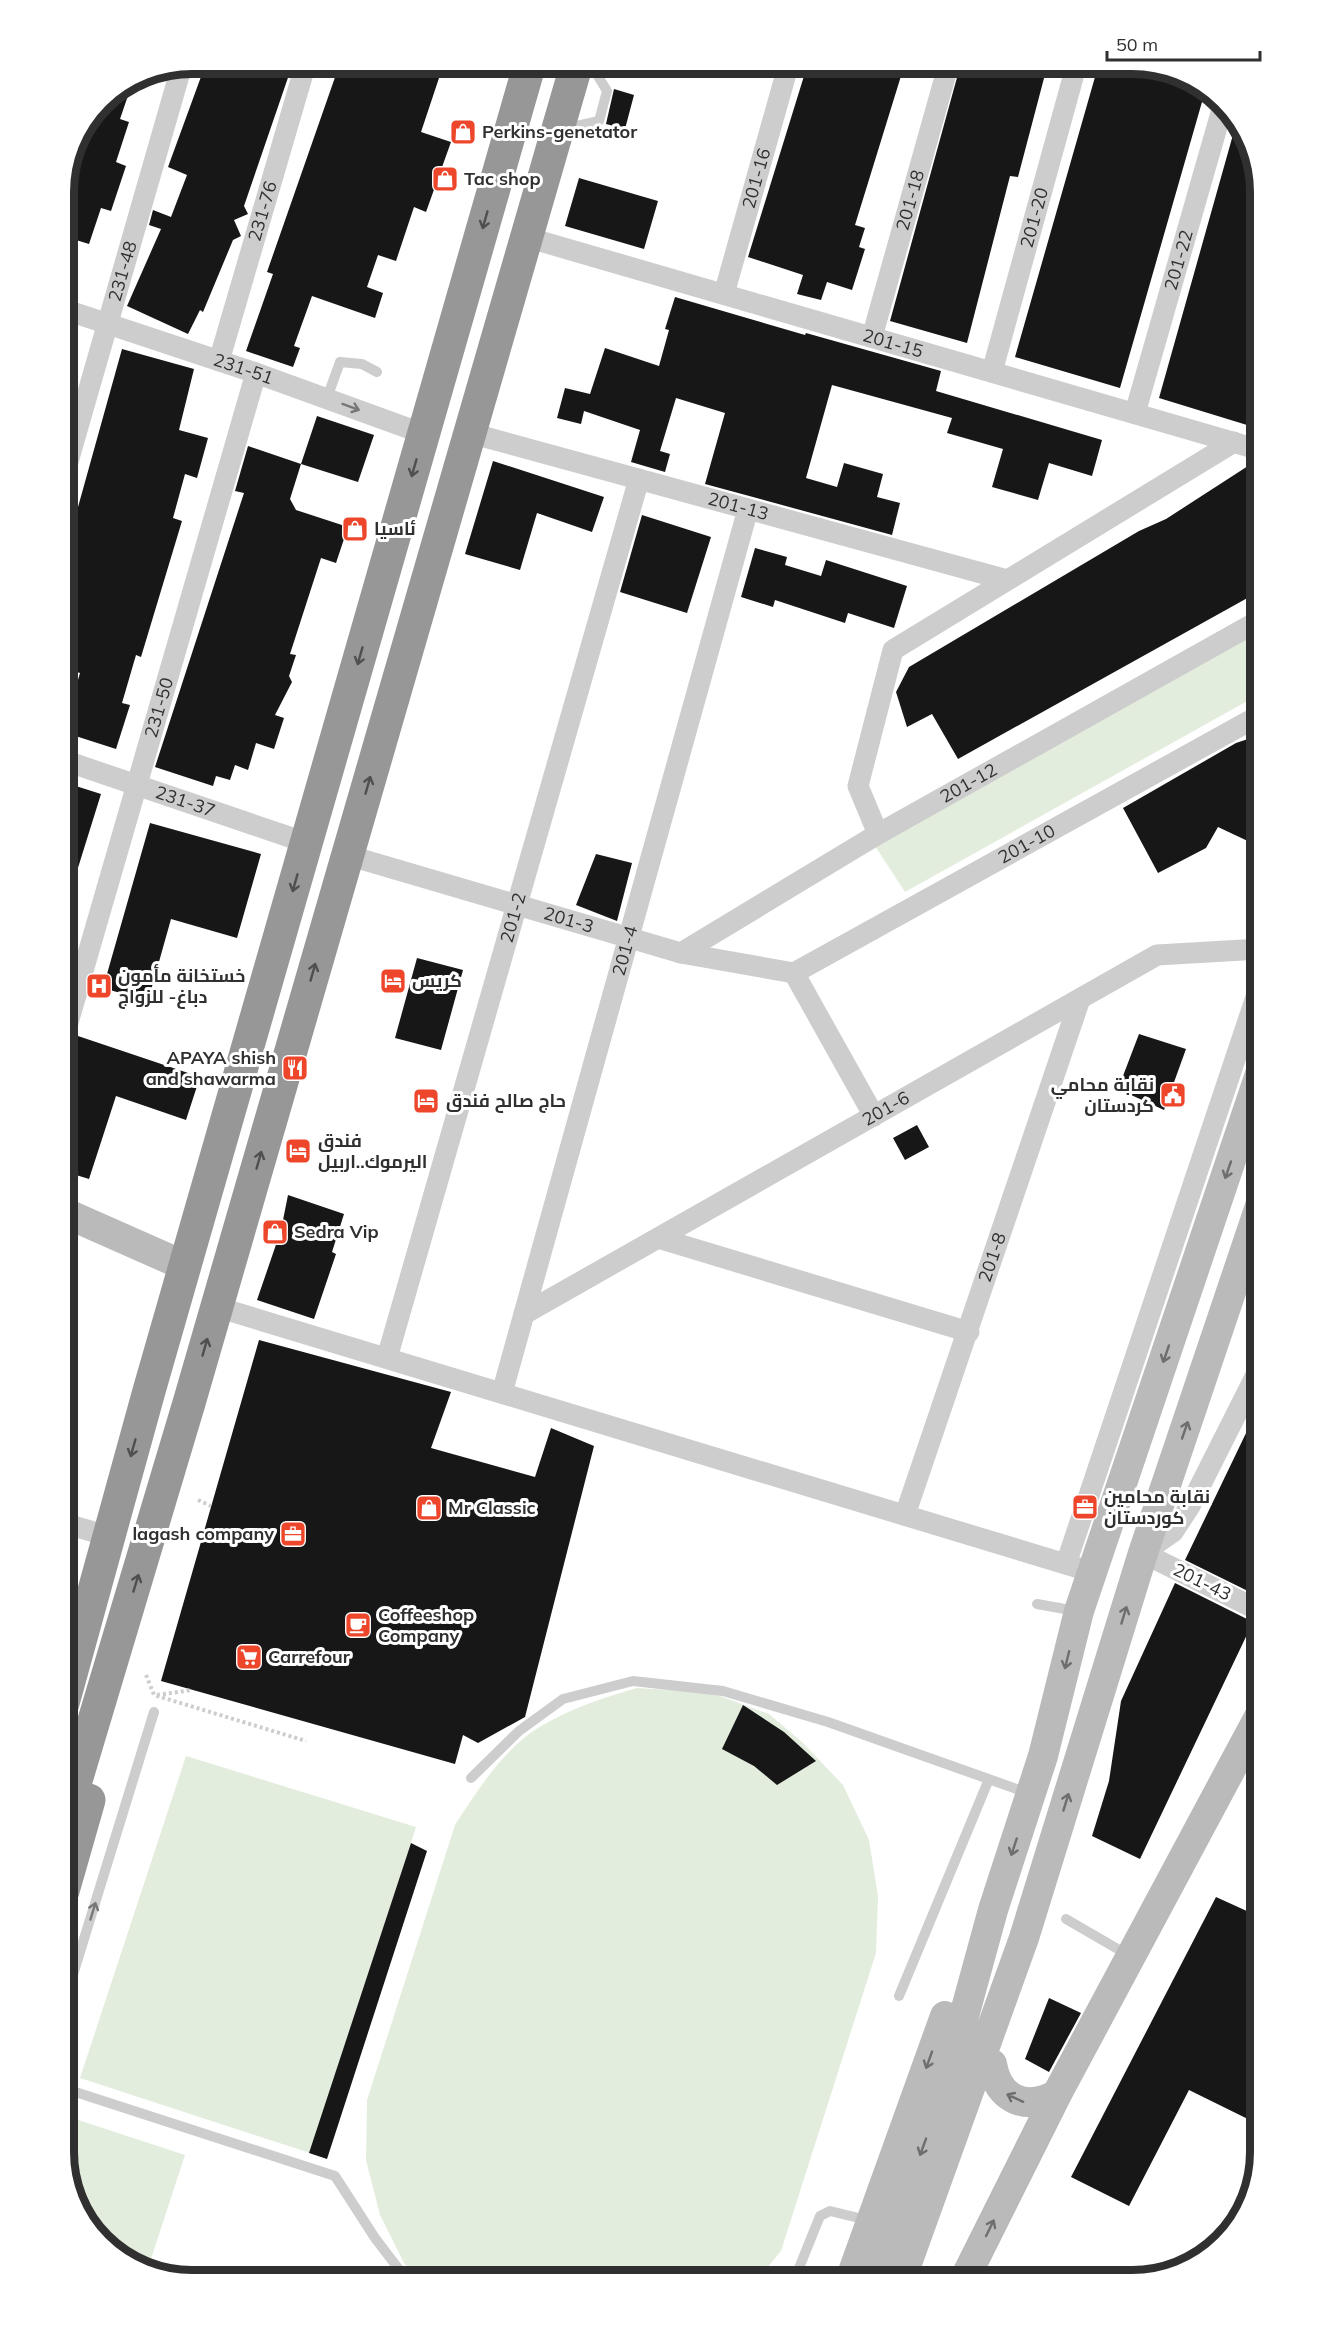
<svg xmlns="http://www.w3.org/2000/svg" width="1323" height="2343" font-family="Mulish,Cairo,sans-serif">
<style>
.green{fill:#e3eddd}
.building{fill:#171717}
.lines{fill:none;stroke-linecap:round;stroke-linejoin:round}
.path{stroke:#cdcdcd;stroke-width:4;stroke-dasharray:3 3;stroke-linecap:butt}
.lane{stroke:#cdcdcd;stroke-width:10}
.street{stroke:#cdcdcd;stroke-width:21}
.secondary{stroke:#bababa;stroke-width:30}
.highway{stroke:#979797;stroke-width:33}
.oneway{stroke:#4f4f4f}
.oneway2{stroke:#777}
.oneway3{stroke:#6e6e6e}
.labels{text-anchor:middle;stroke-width:6;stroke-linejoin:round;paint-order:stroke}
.poi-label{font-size:18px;font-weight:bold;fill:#303030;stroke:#fff;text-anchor:start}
.street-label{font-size:18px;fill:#303030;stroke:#fff}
.rim{fill:none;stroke:#303030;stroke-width:8}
</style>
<rect width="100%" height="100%" fill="#fff"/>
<path class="green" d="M1260 627V694L905 892 875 846Z
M637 1688 709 1692 769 1714 803 1743 843 1785 869 1840 878 1896 876 1953 781 2251 757 2280H418L404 2263 380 2215 366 2160 367 2100 455 1825C478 1790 505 1746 543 1725 572 1708 605 1697 637 1688Z
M186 1756 416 1827 310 2153 80 2078Z
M63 2115 185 2155 148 2268 120 2258 83 2213 88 2196 71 2190 63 2152Z"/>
<path class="building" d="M206 63H293L244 206 248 214 234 220 241 236 233 240 203 312 200 310 188 334 127 306 161 229 149 225 153 210 171 217 187 175 168 167Z
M340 63H444L421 132 451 142 426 212 414 207 396 261 378 255 367 287 383 293 375 318 312 296 294 346 300 348 293 367 246 351 273 274 267 272Z
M808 63H905L855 225 865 228 859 247 865 249 852 290 827 282 821 300 797 294 803 275 748 257Z
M961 63H1048L1018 177 1010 176 967 343 890 321Z
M1099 63H1141L1206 88 1120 388 1015 357Z
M134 78 120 119 129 122 116 162 126 166 111 211 101 208 89 244 63 236V183L73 142 101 100Z
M614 89 634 95 625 129 606 124Z
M1236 124 1250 142 1260 191V429L1159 398Z
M579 178 658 201 644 249 565 226Z
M675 297 805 335 806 333 941 371 936 391 1102 440 1092 476 1049 463 1038 500 992 487 1003 449 947 433 952 418 832 385 806 478 837 487 844 463 883 474 877 497 900 503 892 535 705 484 725 413 676 398 660 451 670 454 665 472 631 462 640 430 584 411 581 424 557 418 565 388 590 394 605 348 659 366 669 330 665 329Z
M122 349 194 369 179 430 208 438 197 478 185 474 173 518 182 521 141 657 136 655 122 703 130 705 116 749 63 732 80 673 63 668V561Z
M317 416 374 435 358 482 301 464Z
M248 446 301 464 290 499 296 510 348 527 336 563 321 558 290 654 296 655 289 676 292 682 275 715 284 718 274 749 256 743 248 770 235 765 230 780 216 776 213 786 155 767 244 493 235 491Z
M493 461 604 497 592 532 537 513 520 570 465 554Z
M1248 466 1260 486V591L958 759 932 714 907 727 896 692 909 667 1139 531 1166 519Z
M642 515 711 537 687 613 620 592Z
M755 548 787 557 785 565 821 576 826 560 907 586 894 628 848 613 845 623 775 600 773 607 741 597Z
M1260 735V824L1252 843 1218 827 1206 848 1158 873 1123 808 1236 743Z
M63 782 101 794 67 903 63 902Z
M150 823 261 854 237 938 171 919 148 1001 103 988Z
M596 854 632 863 617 921 576 905Z
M417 958 463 970 441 1050 395 1038Z
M1139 1034 1186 1049 1164 1110 1118 1089Z
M78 1036 200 1077 186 1120 116 1096 89 1179 63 1171V1106L71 1081 64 1078Z
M917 1125 929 1147 905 1160 893 1138Z
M288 1195 344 1214 332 1252 336 1254 314 1319 257 1300 281 1230Z
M259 1340 451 1392 431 1448 535 1477 551 1428 594 1446 525 1717 478 1743 463 1735 455 1764 161 1681Z
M1260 1404V1597L1185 1560Z
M1175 1583 1253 1622 1140 1859 1092 1836 1109 1781 1121 1701Z
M743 1705 784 1732 816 1761 777 1785 754 1766 722 1749Z
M411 1843 427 1851 327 2159 309 2153Z
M1216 1897 1260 1917V2125L1189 2090 1129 2206 1071 2177Z
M1049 1998 1081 2013 1049 2072 1025 2059Z"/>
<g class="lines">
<path class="path" d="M198 1500 211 1506
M146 1675 154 1695 306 1741
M157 1695 192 1690"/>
<path class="lane" d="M563 129 599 121 607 91 590 63
M327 398 340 362 362 364 377 372
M1037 1604 1076 1611
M1242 1749 1260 1758
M471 1778 519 1731 563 1699 633 1681 723 1691 828 1722 1028 1793
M1066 1919 1128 1955
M899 1996 989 1779
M63 2007 154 1712
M63 2088 335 2176 375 2238 407 2280
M799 2268 820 2216 830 2211 871 2221"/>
<g class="street">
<path id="s1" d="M526 237 1260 450"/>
<path id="s2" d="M724 294 789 63"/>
<path id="s3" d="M63 309 256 373 424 434"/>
<path id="s4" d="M872 337 949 63"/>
<path id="s5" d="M219 361 306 63"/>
<path id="s6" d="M992 372 1077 63"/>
<path id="s7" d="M1135 413 1223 106"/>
<path id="s8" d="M470 433 1007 580"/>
<path id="s9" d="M63 479 182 65"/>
<path id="s10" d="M63 760 307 843"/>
<path d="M878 834 858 786 893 650 1234 442"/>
<path id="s11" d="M347 855 681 953 794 973"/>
<path id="s12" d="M681 953 878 834 1260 620"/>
<path id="s13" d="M794 973 1260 715"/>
<path d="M794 973 874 1116"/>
<path id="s14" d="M63 1040 256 373"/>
<path d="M658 1238 969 1332"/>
<path d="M217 1307 1092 1572"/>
<path id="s15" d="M524 1314 1157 955 1260 949"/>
<path id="s16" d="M387 1358 639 479"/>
<path id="s17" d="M502 1393 748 509"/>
<path id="s18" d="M905 1515 1080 999"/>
<path d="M63 1523 108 1536"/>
<path d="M1066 1564 1260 985"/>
<path d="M1260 1611 1143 1553 1173 1532 1190 1506 1260 1367"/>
</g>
<path class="secondary" d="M63 1212 185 1266
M992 2064C998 2099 1025 2112 1057 2094
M850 2280 945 2016
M875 2280 941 2100 993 1910 1043 1756 1079 1611 1260 1074
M901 2280 1024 1938 1143 1553 1260 1206
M964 2280 1057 2094 1260 1715"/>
<path class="highway" d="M63 1703 149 1391 530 63
M63 1824 189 1403 577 63
M63 1891 89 1800"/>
</g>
<defs><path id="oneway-shaft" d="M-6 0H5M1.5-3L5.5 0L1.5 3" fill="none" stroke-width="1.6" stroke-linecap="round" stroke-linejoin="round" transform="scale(1.5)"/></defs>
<g class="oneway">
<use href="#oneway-shaft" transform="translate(485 220) rotate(106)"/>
<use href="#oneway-shaft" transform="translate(414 468) rotate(106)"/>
<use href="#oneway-shaft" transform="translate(360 656) rotate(106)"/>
<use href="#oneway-shaft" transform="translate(368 785) rotate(-74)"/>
<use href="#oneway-shaft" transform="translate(295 883) rotate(106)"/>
<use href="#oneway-shaft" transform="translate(313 972) rotate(-74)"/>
<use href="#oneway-shaft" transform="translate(259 1160) rotate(-74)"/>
<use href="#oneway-shaft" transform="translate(205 1347) rotate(-74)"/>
<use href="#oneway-shaft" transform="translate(133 1448) rotate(106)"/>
<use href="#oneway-shaft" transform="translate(136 1583) rotate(-73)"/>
</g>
<g class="oneway2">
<use href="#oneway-shaft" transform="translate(351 407) rotate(20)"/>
<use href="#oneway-shaft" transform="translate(93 1911) rotate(-73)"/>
</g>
<g class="oneway3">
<use href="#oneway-shaft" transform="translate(1228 1170) rotate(109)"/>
<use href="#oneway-shaft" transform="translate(1166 1354) rotate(109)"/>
<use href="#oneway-shaft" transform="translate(1185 1430) rotate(-71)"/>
<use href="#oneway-shaft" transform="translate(1124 1615) rotate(-73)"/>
<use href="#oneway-shaft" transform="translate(1067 1660) rotate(104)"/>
<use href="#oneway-shaft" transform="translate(1066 1802) rotate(-73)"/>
<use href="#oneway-shaft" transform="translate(1014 1847) rotate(108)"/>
<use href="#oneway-shaft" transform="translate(929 2060) rotate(110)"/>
<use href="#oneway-shaft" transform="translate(1015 2098) rotate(-155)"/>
<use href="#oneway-shaft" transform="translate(923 2147) rotate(110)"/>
<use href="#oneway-shaft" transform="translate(990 2228) rotate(-64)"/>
</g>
<defs>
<symbol id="shop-square" viewBox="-11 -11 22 22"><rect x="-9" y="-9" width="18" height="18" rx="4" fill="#ed462b" stroke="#fff"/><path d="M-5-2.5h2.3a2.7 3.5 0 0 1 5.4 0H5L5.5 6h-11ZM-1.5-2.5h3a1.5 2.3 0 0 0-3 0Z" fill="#fff"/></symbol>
<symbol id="hotel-square" viewBox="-11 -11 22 22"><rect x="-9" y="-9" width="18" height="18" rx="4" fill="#ed462b" stroke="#fff"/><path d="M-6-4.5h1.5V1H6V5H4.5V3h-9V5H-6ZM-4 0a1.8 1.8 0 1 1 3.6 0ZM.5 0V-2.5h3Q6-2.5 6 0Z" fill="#fff"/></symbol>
<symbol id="hospital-square" viewBox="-11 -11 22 22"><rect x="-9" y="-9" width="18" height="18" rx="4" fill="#ed462b" stroke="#fff"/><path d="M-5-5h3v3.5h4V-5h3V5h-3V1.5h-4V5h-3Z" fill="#fff"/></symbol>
<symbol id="restaurant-square" viewBox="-11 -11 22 22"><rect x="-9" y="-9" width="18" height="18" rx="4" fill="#ed462b" stroke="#fff"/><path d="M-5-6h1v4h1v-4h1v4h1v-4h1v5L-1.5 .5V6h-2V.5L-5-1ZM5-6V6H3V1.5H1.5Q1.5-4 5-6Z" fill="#fff"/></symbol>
<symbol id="civic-square" viewBox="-11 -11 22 22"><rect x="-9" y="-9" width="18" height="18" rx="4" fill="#ed462b" stroke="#fff"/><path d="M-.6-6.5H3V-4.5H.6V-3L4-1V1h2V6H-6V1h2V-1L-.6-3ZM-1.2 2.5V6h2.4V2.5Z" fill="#fff"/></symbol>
<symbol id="office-square" viewBox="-11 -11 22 22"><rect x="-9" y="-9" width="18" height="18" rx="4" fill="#ed462b" stroke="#fff"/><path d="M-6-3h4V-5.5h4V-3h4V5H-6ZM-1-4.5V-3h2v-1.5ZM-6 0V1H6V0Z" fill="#fff"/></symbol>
<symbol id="cafe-square" viewBox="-11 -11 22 22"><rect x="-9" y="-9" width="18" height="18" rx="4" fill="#ed462b" stroke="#fff"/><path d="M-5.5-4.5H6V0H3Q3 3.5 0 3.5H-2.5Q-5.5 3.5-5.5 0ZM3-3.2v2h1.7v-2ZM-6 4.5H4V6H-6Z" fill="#fff"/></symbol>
<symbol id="supermarket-square" viewBox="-11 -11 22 22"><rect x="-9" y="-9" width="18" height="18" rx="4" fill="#ed462b" stroke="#fff"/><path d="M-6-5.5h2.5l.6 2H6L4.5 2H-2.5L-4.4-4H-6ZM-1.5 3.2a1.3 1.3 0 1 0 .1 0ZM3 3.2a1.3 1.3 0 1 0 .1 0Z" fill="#fff"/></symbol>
</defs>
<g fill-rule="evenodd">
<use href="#shop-square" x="448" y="117" width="30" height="30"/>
<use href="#shop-square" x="430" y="164" width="30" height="30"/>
<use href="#shop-square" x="340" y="514" width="30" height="30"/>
<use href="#hotel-square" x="378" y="966" width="30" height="30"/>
<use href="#hospital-square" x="84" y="971" width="30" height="30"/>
<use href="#restaurant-square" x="280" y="1053" width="30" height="30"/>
<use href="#civic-square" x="1158" y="1080" width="30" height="30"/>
<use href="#hotel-square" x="411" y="1086" width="30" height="30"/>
<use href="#hotel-square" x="283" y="1136" width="30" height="30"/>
<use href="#shop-square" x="260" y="1217" width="30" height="30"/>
<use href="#office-square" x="1070" y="1492" width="30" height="30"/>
<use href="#shop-square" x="414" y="1493" width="30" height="30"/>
<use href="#office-square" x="278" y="1519" width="30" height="30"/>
<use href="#cafe-square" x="343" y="1610" width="30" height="30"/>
<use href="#supermarket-square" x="234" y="1642" width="30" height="30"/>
</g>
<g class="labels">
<g class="poi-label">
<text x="482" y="138">Perkins-genetator</text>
<text x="464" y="185">Tac shop</text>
<text x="374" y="535">ئاسیا</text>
<text x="118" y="982">خستخانة مأمون<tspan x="118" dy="21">دباغ- للزواج</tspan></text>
<text x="412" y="987">كريس</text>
<text x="276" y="1064" text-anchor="end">APAYA shish<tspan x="276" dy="21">and shawarma</tspan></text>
<text x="1154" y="1091" text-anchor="end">نقابة محامي<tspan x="1154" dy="21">كردستان</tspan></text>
<text x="446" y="1107">حاج صالح فندق</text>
<text x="318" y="1147">فندق<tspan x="318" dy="21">اليرموك..اربيل</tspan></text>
<text x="294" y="1238">Sedra Vip</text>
<text x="1104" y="1503">نقابة محامين<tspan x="1104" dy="21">كوردستان</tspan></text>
<text x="448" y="1514">Mr Classic</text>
<text x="274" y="1540" text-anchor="end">lagash company</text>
<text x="378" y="1621">Coffeeshop<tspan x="378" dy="21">Company</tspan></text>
<text x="268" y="1663">Carrefour</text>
</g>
<g class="street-label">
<text dy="6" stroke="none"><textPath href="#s2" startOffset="120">201-16</textPath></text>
<text dy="6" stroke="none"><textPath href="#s4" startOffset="142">201-18</textPath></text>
<text dy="6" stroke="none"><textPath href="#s5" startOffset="156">231-76</textPath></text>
<text dy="6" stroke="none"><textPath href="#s6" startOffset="160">201-20</textPath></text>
<text dy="6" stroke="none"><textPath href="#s7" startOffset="159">201-22</textPath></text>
<text dy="6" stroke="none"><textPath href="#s9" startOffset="216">231-48</textPath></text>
<text dy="6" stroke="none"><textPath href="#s1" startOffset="382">201-15</textPath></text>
<text dy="6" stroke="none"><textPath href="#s3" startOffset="190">231-51</textPath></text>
<text dy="6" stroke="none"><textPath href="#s8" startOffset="278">201-13</textPath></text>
<text dy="6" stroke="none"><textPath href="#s14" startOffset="346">231-50</textPath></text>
<text dy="6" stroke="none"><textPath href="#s12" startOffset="334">201-12</textPath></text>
<text dy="6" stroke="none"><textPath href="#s10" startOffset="129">231-37</textPath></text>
<text dy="6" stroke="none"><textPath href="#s13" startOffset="266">201-10</textPath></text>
<text dy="6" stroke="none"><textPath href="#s16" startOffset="458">201-2</textPath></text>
<text dy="6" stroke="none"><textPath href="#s11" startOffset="231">201-3</textPath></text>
<text dy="6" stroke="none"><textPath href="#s17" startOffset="459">201-4</textPath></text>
<text dy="6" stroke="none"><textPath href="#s15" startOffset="416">201-6</textPath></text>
<text dy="6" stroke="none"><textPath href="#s18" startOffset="272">201-8</textPath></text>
<text transform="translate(1202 1582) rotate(26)" y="6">201-43</text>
</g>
</g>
<path d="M0 0H1323V2343H0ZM192 74H1132A118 118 0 0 1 1250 192V2152A118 118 0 0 1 1132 2270H192A118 118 0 0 1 74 2152V192A118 118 0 0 1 192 74Z" fill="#fff" fill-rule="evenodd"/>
<path class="rim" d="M192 74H1132A118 118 0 0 1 1250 192V2152A118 118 0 0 1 1132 2270H192A118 118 0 0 1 74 2152V192A118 118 0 0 1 192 74Z"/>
<path d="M1107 51v9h153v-9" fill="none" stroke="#303030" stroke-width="3"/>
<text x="1116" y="51" font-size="18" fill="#303030" stroke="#ffffff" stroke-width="4.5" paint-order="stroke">50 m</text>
</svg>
